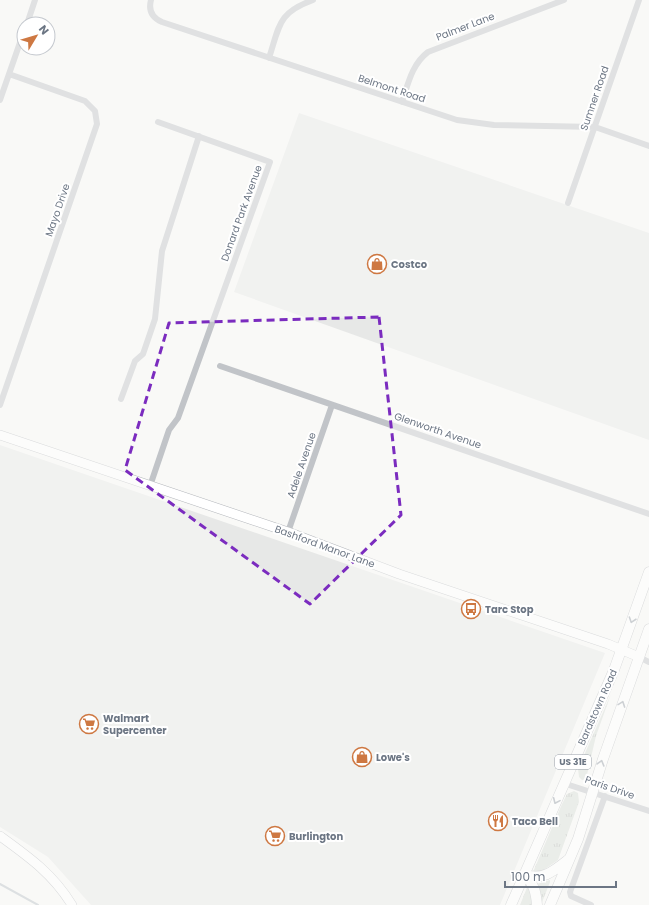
<svg xmlns="http://www.w3.org/2000/svg" width="649" height="905" font-family="Poppins,sans-serif">
<style>
.built{fill:#e7e8e7}
.grass{fill:url(#grass-tufts)}
.lines{fill:none;stroke-linecap:round;stroke-linejoin:round}
.stream{stroke:#bac2c7;stroke-width:2}
.secondary-casing{stroke:#b4b7bc;stroke-width:10}
.primary-casing{stroke:#b3b6ba;stroke-width:11}
.street{stroke:#c1c4c8;stroke-width:6}
.secondary{stroke:#fff;stroke-width:9}
.primary{stroke:#fff;stroke-width:10}
.oneway{stroke:#989fa9}
.marked{fill:none;stroke:#7b2cbf;stroke-width:3;stroke-dasharray:8 5;stroke-linejoin:round}
.labels{text-anchor:middle;stroke-width:4;stroke-linejoin:round;paint-order:stroke}
.shield{fill:#fff;stroke:#989fa9;stroke-width:1}
.shield-label{font-size:9px;font-weight:bold;fill:#6c7684}
.street-label{font-size:10px;fill:#6c7684;stroke:#fff}
.poi-label{font-size:10px;font-weight:bold;fill:#6c7684;stroke:#fff;text-anchor:start}
</style>
<defs>
<pattern id="grass-tufts" width="24" height="20" patternUnits="userSpaceOnUse"><rect width="24" height="20" fill="#d8ddd7"/><path d="M3 7l-1-3M5 7V3M7 7l1-3M15 17l-1-3M17 17v-4M19 17l1-3" fill="none" stroke="#b3b8b4"/></pattern>
</defs>
<rect width="100%" height="100%" fill="#f9f9f7"/>
<path class="built" d="M299 113 649 233V440L234 292Z
M0 445 605 653 500 905H91L48 857 0 827Z"/>
<path class="grass" d="M611 694 596 736 586 779 582 780 579 777 578 769Z
M574 791 578 793 579 802 558 860 542 871 533 872 562 804 567 794Z
M550 880V882L541 905 537 884Z
M528 885 534 905H520Z"/>
<g class="lines">
<path class="stream" d="M0 884 38 905"/>
<defs>
<path id="secondary" d="M0 435 288 532 399 574 608 644 639 657
M0 836C29 857 53 874 72 905"/>
<path id="primary" d="M524 874C542 882 555 870 569 859
M524 874C534 884 536 892 537 905
M511 905 614 670 649 572
M550 905 578 839 603 759 649 629"/>
</defs>
<use href="#secondary" class="secondary-casing"/>
<use href="#primary" class="primary-casing"/>
<path class="street" d="M151 0C148 11 153 18 162 22L457 120 494 125 595 127 649 146
M27 24 35 0
M269 58C280 24 278 13 313 0
M0 100 24 31
M402 102C408 84 412 64 428 52L564 0
M568 203 639 0
M220 366 649 514
M121 399 135 361 143 354 155 319 162 251 199 136
M0 405 97 124 95 111 85 101 9 74
M150 486 169 430 178 418 270 162 158 122
M288 532 332 405
M639 657 649 662
M563 783 649 811
M591 905 571 896 570 892 605 796"/>
<use href="#secondary" class="secondary"/>
<use href="#primary" class="primary"/>
</g>
<defs><path id="oneway-chevron" d="M-2-3.5L2.5 0L-2 3.5" fill="none" stroke-width="1.6" stroke-linecap="round" stroke-linejoin="round"/></defs>
<g class="oneway">
<use href="#oneway-chevron" transform="translate(632 620) rotate(109)"/>
<use href="#oneway-chevron" transform="translate(622 704) rotate(-70)"/>
<use href="#oneway-chevron" transform="translate(601 763) rotate(-74)"/>
<use href="#oneway-chevron" transform="translate(556 801) rotate(114)"/>
</g>
<path d="M0 0H649V905H0ZM379 317 401 515 310 604 125 470 169 323Z" fill="#f9f9f7" fill-opacity=".55" fill-rule="evenodd"/>
<path class="marked" d="M379 317 401 515 310 604 125 470 169 323Z"/>
<defs>
<symbol id="shop-ring" viewBox="-11 -11 22 22"><circle r="9.5" fill="#fff" stroke="#ce7842" stroke-width="1.5"/><path d="M-5-2.5h2.3a2.7 3.5 0 0 1 5.4 0H5L5.5 6h-11ZM-1.5-2.5h3a1.5 2.3 0 0 0-3 0Z" fill="#ce7842"/></symbol>
<symbol id="bus-ring" viewBox="-11 -11 22 22"><circle r="9.5" fill="#fff" stroke="#ce7842" stroke-width="1.5"/><path d="M-5-6H5V4H4V6H2V4H-2V6H-4V4H-5ZM-3.5-4V0h7V-4ZM-3.5 1.2v1.5H-2V1.2ZM2 1.2v1.5H3.5V1.2Z" fill="#ce7842"/></symbol>
<symbol id="supermarket-ring" viewBox="-11 -11 22 22"><circle r="9.5" fill="#fff" stroke="#ce7842" stroke-width="1.5"/><path d="M-6-5.5h2.5l.6 2H6L4.5 2H-2.5L-4.4-4H-6ZM-1.5 3.2a1.3 1.3 0 1 0 .1 0ZM3 3.2a1.3 1.3 0 1 0 .1 0Z" fill="#ce7842"/></symbol>
<symbol id="restaurant-ring" viewBox="-11 -11 22 22"><circle r="9.5" fill="#fff" stroke="#ce7842" stroke-width="1.5"/><path d="M-5-6h1v4h1v-4h1v4h1v-4h1v5L-1.5 .5V6h-2V.5L-5-1ZM5-6V6H3V1.5H1.5Q1.5-4 5-6Z" fill="#ce7842"/></symbol>
</defs>
<g fill-rule="evenodd">
<use href="#shop-ring" x="366" y="253" width="22" height="22"/>
<use href="#bus-ring" x="460" y="598" width="22" height="22"/>
<use href="#supermarket-ring" x="78" y="713" width="22" height="22"/>
<use href="#shop-ring" x="351" y="746" width="22" height="22"/>
<use href="#restaurant-ring" x="487" y="810" width="22" height="22"/>
<use href="#supermarket-ring" x="264" y="825" width="22" height="22"/>
</g>
<g class="labels">
<rect class="shield" x="555" y="755" width="36" height="14" rx="3"/>
<g class="shield-label">
<text x="573" y="765">US 31E</text>
</g>
<g class="street-label">
<text transform="translate(465 26) rotate(-21)" y="4">Palmer Lane</text>
<text transform="translate(392 88) rotate(18)" y="4">Belmont Road</text>
<text transform="translate(594 98) rotate(-71)" y="4">Sumner Road</text>
<text transform="translate(57 210) rotate(-71)" y="4">Mayo Drive</text>
<text transform="translate(241 213) rotate(-70)" y="4">Donard Park Avenue</text>
<text transform="translate(438 430) rotate(19)" y="4">Glenworth Avenue</text>
<text transform="translate(301 465) rotate(-71)" y="4">Adele Avenue</text>
<text transform="translate(325 546) rotate(20)" y="4">Bashford Manor Lane</text>
<text transform="translate(597 707) rotate(-66)" y="4">Bardstown Road</text>
<text transform="translate(610 787) rotate(19)" y="4">Paris Drive</text>
</g>
<g class="poi-label">
<text x="391" y="268">Costco</text>
<text x="485" y="613">Tarc Stop</text>
<text x="103" y="722">Walmart<tspan x="103" dy="12">Supercenter</tspan></text>
<text x="376" y="761">Lowe's</text>
<text x="512" y="825">Taco Bell</text>
<text x="289" y="840">Burlington</text>
</g>
</g>
<g transform="translate(36 36) rotate(52)"><circle r="19" fill="#ffffff" stroke="#c4c8ce"/>
<path d="M0-3L7 15L0 10L-7 15Z" fill="#ce7842"/>
<text y="-6" font-size="11" font-weight="bold" text-anchor="middle" fill="#6c7684">N</text>
</g>
<path d="M505 881v6h111v-6" fill="none" stroke="#6c7684" stroke-width="2"/>
<text x="511" y="881" font-size="12" fill="#6c7684" stroke="#ffffff" stroke-width="3" paint-order="stroke">100 m</text>
</svg>
